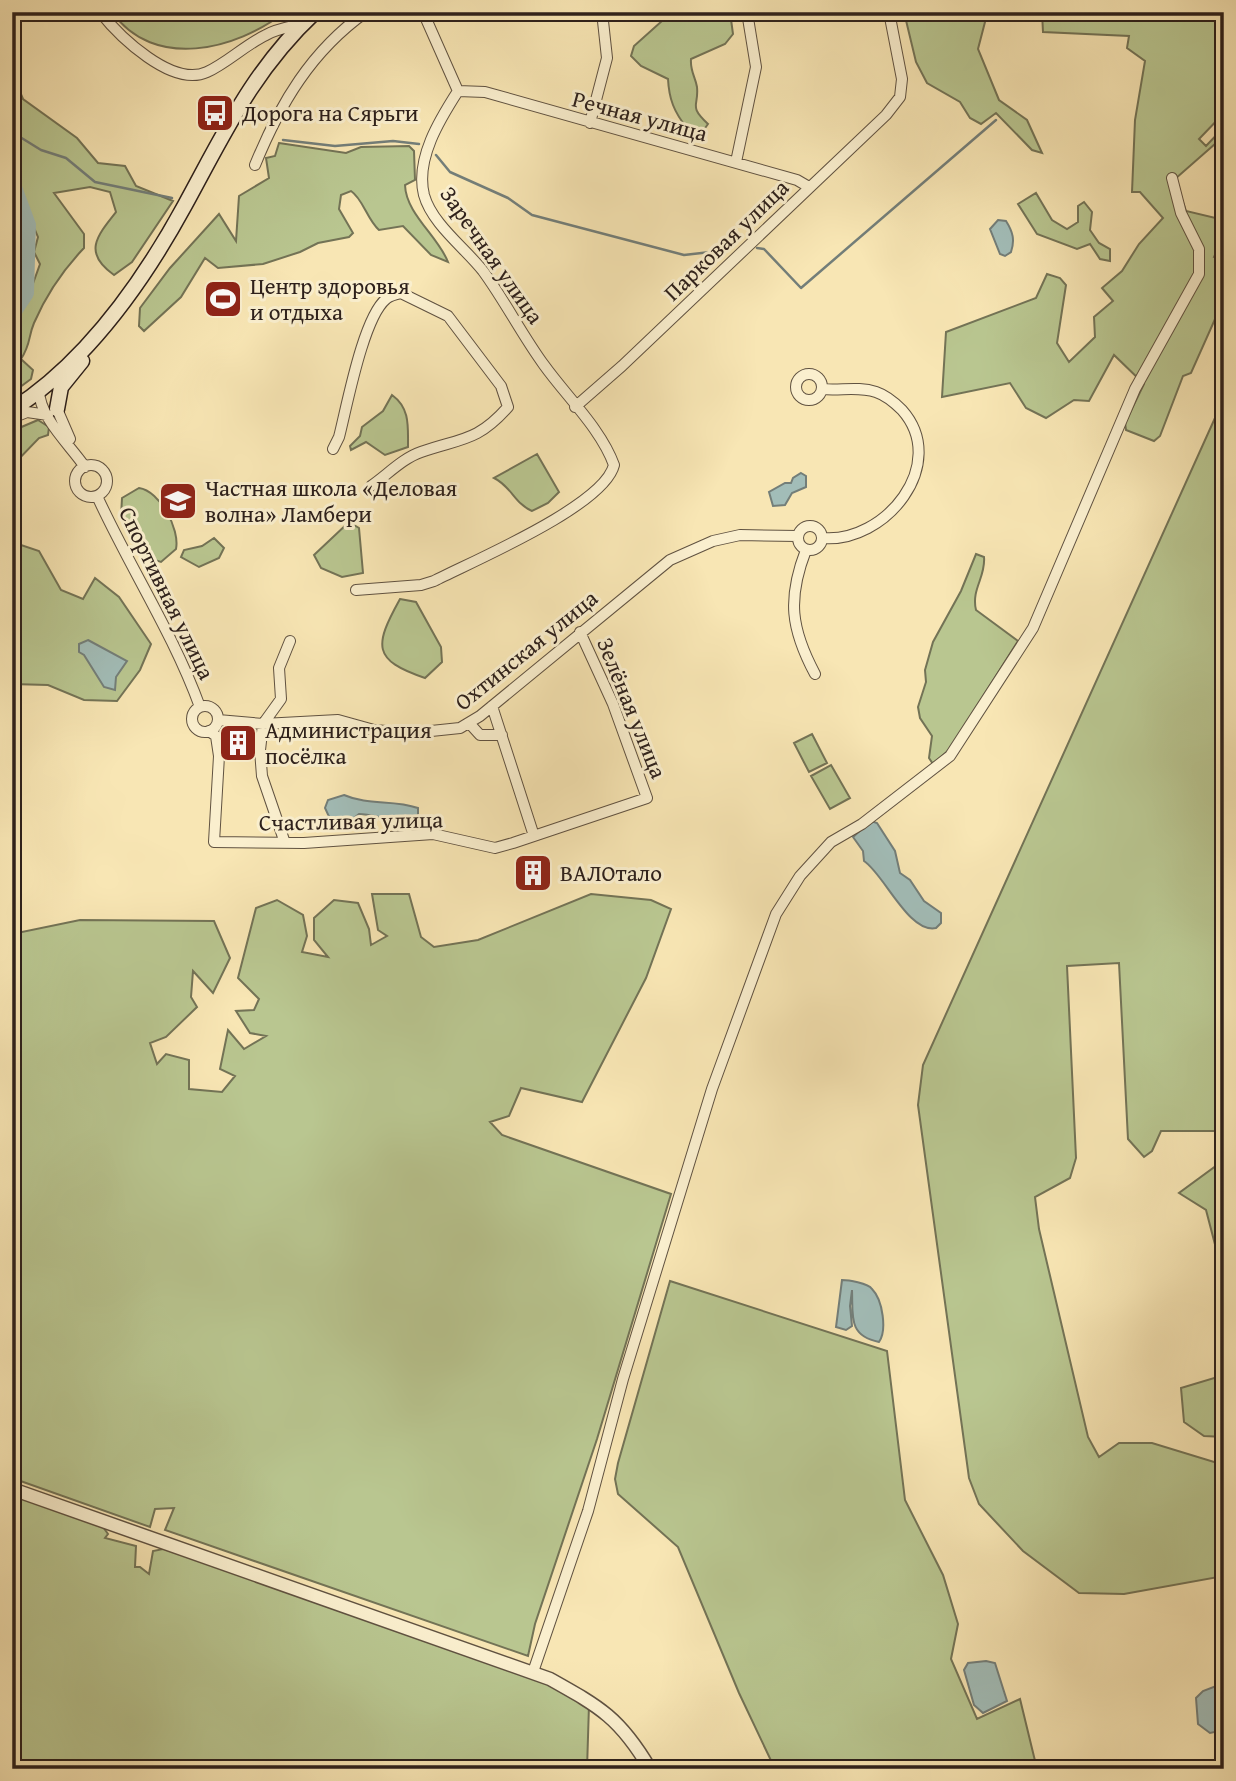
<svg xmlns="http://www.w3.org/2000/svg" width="1236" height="1781" font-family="'Gentium Book Plus',serif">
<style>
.green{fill:#b9c690;stroke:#737356;stroke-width:2}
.water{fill:#a2bdb8;stroke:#737e79;stroke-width:2}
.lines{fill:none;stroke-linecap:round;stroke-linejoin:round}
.stream{stroke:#737e79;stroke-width:2.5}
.river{stroke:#a2bdb8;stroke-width:16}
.minor-casing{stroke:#605241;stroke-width:12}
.tertiary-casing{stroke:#605241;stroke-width:15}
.secondary-casing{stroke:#2d201b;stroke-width:17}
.minor{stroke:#faefce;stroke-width:10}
.tertiary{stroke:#faefce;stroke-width:12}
.secondary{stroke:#faefce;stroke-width:14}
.labels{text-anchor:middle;stroke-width:6;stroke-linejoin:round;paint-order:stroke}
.poi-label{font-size:23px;fill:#2d201b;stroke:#faefce;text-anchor:start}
.street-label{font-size:23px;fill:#2d201b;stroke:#faefce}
</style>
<rect width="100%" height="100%" fill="#f8e6b4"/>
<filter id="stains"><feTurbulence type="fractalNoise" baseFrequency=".00286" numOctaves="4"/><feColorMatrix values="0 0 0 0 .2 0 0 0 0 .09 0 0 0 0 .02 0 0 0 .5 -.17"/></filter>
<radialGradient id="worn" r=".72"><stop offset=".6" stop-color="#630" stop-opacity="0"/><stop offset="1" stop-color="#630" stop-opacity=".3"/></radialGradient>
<path class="green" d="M112 12H285C236 50 154 71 112 12Z
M672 12H730L733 34 725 44 691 59C690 71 695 76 697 87 699 107 688 105 708 124L703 131 687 128C674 112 669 99 668 79L641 66 631 56 634 46Z
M904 12H981L985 22 978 49 999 100 1027 120 1042 153 1032 150 996 113 981 124 970 118 960 102 927 83 916 62Z
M1042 12H1224V113L1199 139 1206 146 1224 127V136L1175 179 1186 211 1224 220V236L1214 257 1224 261V299L1191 373 1183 376 1160 436 1154 441 1126 430 1125 423 1144 384 1114 355 1089 401 1074 400 1046 418 1026 408 1010 383 942 397 946 332 1036 298 1047 274 1060 278 1066 285 1057 343 1069 362 1095 337 1094 317 1113 301 1102 288 1122 271 1139 244 1163 218 1140 192H1132L1135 120 1145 61 1127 48 1129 36 1043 32Z
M12 73 23 99 77 138 98 163 125 166 136 186 173 201 132 262 114 275C83 253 96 237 116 212L110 192 90 187 54 193 84 234V248C62 271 47 293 34 323 28 337 31 344 21 359L33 370 31 379 12 393V323L27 300 40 264 34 252 38 237 12 176Z
M279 143 346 153 361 147 409 146 414 151 415 180 405 185C406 214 438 236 448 262L431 255 403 226 379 230C367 219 363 199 351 191L341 195 339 209 353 233 349 237 318 243 300 252 263 264 218 268 205 258 181 297 144 331 139 326 140 308 170 268 219 214 236 241 239 196 269 178 266 158 275 156Z
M1036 193 1052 220 1067 229 1078 222V206L1084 202 1092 212 1090 230 1099 243 1110 249V261L1100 259 1090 244 1077 249 1037 234 1018 204Z
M392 395C410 408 408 426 408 447L385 455 366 442 351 450 350 446 360 436 362 427 383 411Z
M1224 398V1131H1161L1152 1151 1144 1157 1128 1139 1119 963 1067 966 1076 1158 1070 1178 1035 1197 1039 1229 1088 1437 1099 1457 1119 1443H1152L1224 1465V1576L1124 1594 1079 1593 1023 1551 979 1504 969 1478 918 1105 923 1065Z
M38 420 49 427 48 435 39 438 12 466V431Z
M537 454 559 492 548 503 532 511C515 504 511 486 494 478Z
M139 488C160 491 180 529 176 549L161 562 142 556 121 517 122 498Z
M349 522 359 528 363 573 342 577 321 568 314 555Z
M214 538 224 548 219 558 199 567 181 557 184 550 202 546Z
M12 542 39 551 61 590 83 599 95 578 119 597 151 644 140 670 117 701 84 700 48 685 12 684Z
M976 554 984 557C986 577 971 589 976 610L1018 641 950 749 933 764 929 758 932 736 920 718 918 707 926 682 925 670 933 642 961 591Z
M400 599 416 602 441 647 442 662 425 678C372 660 374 646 400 599Z
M812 734 827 763 809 772 794 743Z
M831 765 850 798 830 809 811 776Z
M372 894H409L421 937 434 947 478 940 591 894 651 900 671 909 646 978 582 1102 521 1088 509 1116 490 1122 502 1135 671 1194 597 1439 535 1624 528 1656 165 1530 174 1508 155 1509 150 1527 12 1478V934L80 920 214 921 230 958 213 993 193 971 191 997 197 1007 166 1037 150 1043 157 1064 166 1054 189 1060V1089L222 1092 235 1076 220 1069 228 1030 244 1049 266 1036 250 1033 236 1011 254 1010 259 999 238 978 256 908 277 900 303 915 307 936 302 952 328 957 314 940V918L334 900 358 903 369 929 371 945 387 936 378 930Z
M1224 1160V1279L1206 1210 1179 1193Z
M670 1281 887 1351 905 1500 943 1575 958 1624 951 1659 977 1719 1020 1699 1037 1769H775L739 1693 678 1547 618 1494 615 1479 618 1463Z
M1224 1375V1437L1204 1436 1184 1422 1181 1388Z
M12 1495 103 1527 108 1534 105 1538 136 1546 135 1567H140L149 1574 153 1551 168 1548 553 1686 589 1705 587 1769H12Z"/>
<path class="water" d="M998 220 1006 221C1013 232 1015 240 1011 252L1005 256 1000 254 990 229Z
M801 473 806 476V487L792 493 785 505 773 506 769 492 785 483H791L793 478Z
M88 640 127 661 116 677 115 690 104 687 84 655 79 652V644Z
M344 795C369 806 393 799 418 808V816C401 826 377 814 359 814L350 821H331L325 808 328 800Z
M871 821 877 823 895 851 900 873 910 880 924 901 941 913V923L936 928C909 934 884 874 864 861L863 851 853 837Z
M842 1280C848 1280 868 1283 872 1289 883 1300 887 1331 879 1342 848 1336 853 1316 852 1290L850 1306 852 1326 846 1330 836 1327Z
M986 1661 995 1663 1007 1701 983 1713 974 1705 964 1670 968 1663Z
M1224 1683V1730L1210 1733 1198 1724 1196 1698 1203 1691Z"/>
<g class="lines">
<path class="stream" d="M283 140 335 146 393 141 419 144
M12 141 20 137 41 150 66 158 95 182 172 198
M436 155 450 172 508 198 532 215 684 255 728 250
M757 248 764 249 801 288 996 120"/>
<path class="river" d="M12 182 28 225 26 293 12 314"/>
<defs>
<path id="minor" d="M100 12C119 36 172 88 207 72 227 63 245 45 266 35 276 29 290 27 302 24
M423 12 458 91
M458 91 485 92 797 180 809 187
M590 123 607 58 602 12
M736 162 756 67 747 12
M255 165C280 104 311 51 366 12
M796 387a13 13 0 1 1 26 0a13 13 0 1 1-26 0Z
M822 389C840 391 858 386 876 392 885 395 895 403 902 410 950 464 885 544 822 538
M39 390C39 417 70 445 85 467
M575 407 622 366 886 115 900 97 902 79 889 12
M57 409 70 439
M12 418 27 412 48 415
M333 449 339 437C347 406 363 318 386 299 389 296 396 294 401 293L448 316 501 386 508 407C477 442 461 438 421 452 403 458 387 475 371 486
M75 481a16 16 0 1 1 32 0a16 16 0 1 1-32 0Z
M97 496C130 568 173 633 200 707
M798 538a12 12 0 1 1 24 0a12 12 0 1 1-24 0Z
M806 550C787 599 791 629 815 674
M356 590 421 585 434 581C473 561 604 506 614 465 601 429 567 397 544 365 522 335 505 301 483 271 465 248 432 224 424 195 415 159 440 119 458 91
M192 719a13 13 0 1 1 26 0a13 13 0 1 1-26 0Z
M492 706 534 836
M218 720 263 724 338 720 374 730 412 733 460 728 480 716 670 560 713 541 740 535 798 536
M470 724 480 735H502
M209 731 216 736 219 756 214 842 304 843 433 834 495 848 513 843 647 798 613 704 580 632
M285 843 262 776 260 750 263 724 281 699 279 668 290 641
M533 1672 588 1511 623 1379 712 1089 776 914 800 876 831 842 862 824 950 756 1033 628 1135 389 1199 274V249L1181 213 1172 178"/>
<path id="tertiary" d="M12 1489 550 1679C600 1707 620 1718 650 1769"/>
<path id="secondary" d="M57 409 61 387 82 361
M12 410C87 362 143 282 185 205 225 132 253 70 315 12"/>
</defs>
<use href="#minor" class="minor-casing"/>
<use href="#tertiary" class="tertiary-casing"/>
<use href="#secondary" class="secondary-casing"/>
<use href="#minor" class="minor"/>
<use href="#tertiary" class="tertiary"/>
<use href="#secondary" class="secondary"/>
</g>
<defs>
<symbol id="bus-square" viewBox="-11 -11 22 22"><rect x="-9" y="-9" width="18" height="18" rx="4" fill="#8f2418" stroke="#faefce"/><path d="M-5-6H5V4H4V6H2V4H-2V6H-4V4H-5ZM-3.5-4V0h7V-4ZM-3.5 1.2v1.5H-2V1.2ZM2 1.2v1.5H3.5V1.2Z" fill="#fff"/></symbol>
<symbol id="stadium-square" viewBox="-11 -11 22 22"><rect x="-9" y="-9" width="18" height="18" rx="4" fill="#8f2418" stroke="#faefce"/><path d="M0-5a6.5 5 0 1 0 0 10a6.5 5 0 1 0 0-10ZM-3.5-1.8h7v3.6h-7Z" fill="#fff"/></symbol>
<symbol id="school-square" viewBox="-11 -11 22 22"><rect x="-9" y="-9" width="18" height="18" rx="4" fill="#8f2418" stroke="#faefce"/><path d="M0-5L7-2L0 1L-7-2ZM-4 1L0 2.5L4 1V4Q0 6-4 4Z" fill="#fff"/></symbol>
<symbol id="building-square" viewBox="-11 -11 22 22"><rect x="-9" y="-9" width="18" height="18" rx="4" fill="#8f2418" stroke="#faefce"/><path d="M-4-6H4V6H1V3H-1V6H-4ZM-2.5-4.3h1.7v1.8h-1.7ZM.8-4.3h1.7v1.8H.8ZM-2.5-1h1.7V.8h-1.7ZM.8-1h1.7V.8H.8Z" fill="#fff"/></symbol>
</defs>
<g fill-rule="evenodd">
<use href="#bus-square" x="193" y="91" width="44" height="44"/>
<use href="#stadium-square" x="201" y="277" width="44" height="44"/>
<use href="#school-square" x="156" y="479" width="44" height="44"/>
<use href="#building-square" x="216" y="721" width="44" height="44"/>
<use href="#building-square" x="511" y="851" width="44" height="44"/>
</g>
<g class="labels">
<g class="poi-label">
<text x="242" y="121">Дорога на Сярьги</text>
<text x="250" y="294">Центр здоровья<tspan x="250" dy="26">и отдыха</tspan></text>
<text x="205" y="496">Частная школа «Деловая<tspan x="205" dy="26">волна» Ламбери</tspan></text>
<text x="265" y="738">Администрация<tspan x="265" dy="26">посёлка</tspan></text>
<text x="560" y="881">ВАЛОтало</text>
</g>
<g class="street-label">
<text transform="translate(640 116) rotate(15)" y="8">Речная улица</text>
<text transform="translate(726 240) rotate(-44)" y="8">Парковая улица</text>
<text transform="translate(492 255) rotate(55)" y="8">Заречная улица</text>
<text transform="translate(167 593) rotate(64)" y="8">Спортивная улица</text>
<text transform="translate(526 650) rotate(-39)" y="8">Охтинская улица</text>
<text transform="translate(632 708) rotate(68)" y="8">Зелёная улица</text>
<text transform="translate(351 821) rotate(-1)" y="8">Счастливая улица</text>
</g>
</g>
<rect width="1236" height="1781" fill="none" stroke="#f8e6b4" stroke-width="42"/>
<rect x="14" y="14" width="1208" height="1753" fill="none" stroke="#2d201b" stroke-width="3.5"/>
<rect x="21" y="21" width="1194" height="1739" fill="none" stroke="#2d201b" stroke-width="2"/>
<rect width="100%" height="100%" filter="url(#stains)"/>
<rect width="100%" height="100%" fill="url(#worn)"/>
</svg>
